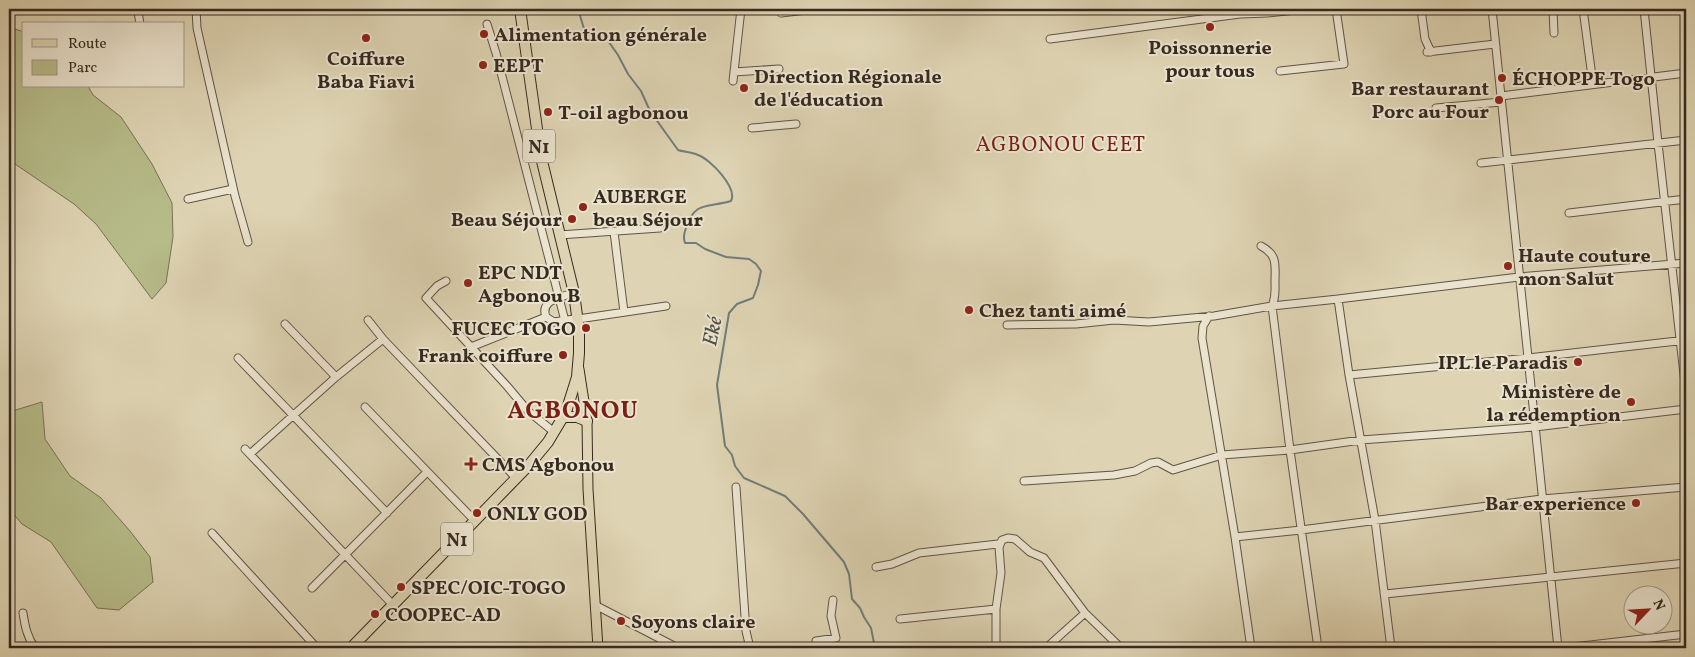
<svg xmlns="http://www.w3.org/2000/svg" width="1695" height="657" font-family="Vollkorn,serif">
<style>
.green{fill:#b6bc89;stroke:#767354}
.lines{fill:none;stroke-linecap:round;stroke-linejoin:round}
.stream{stroke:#717d7b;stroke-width:2}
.minor-casing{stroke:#605445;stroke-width:9}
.major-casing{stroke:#362a20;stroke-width:11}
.highway-casing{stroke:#362a20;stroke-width:12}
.minor{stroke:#eae3ce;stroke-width:7}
.major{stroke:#ded4b3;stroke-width:9}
.highway{stroke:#ded4b3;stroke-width:10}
.poi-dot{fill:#8f2418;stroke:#eae3ce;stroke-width:2}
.labels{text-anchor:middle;stroke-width:4;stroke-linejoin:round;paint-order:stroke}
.shield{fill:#eae3ce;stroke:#6c6254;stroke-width:1}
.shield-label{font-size:19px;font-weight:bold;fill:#362a20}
.poi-label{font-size:20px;font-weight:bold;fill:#362a20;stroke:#eae3ce;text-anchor:start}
.neighbourhood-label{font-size:21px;letter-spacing:1px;fill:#7a1f14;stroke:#eae3ce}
.water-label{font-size:21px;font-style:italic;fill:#4f4d46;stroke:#eae3ce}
.district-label{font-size:25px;font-weight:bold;letter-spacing:1px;fill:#7a1f14;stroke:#eae3ce}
</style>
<rect width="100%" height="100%" fill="#ded4b3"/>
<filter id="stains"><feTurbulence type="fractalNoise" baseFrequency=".004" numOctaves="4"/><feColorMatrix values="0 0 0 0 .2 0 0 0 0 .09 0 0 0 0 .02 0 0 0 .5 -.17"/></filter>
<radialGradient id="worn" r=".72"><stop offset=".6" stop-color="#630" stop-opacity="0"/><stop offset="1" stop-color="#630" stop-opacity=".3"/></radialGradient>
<path class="green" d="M9 27 24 32V86H88L93 95 121 117 152 164 172 203 173 237 166 283 152 299 96 224 74 204 9 160Z
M42 402 45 439 70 476 101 498 130 531 150 557 153 582 119 610 97 608 51 542 22 524 9 509V412Z"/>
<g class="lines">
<path class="stream" d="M578 9 585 32 590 35 606 38 618 55 628 74 641 91 650 111 678 150C684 152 691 152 698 155 710 159 738 188 731 201 708 208 695 200 686 228 684 233 683 238 685 243H696L705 249 726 257 749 259 756 264 761 271 758 285 753 298 737 304 729 313 717 385 725 446 732 455 735 466 744 478 785 496 803 514 844 562 849 574 852 599 860 608 864 617 871 628 875 648"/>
<defs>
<path id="minor" d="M127 9H129
M134 9 138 12 140 24
M196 9 197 28 235 196 248 242
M1421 9 1425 39 1431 52
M1492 9 1558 648
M1553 9 1554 33
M1583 9 1593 84
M1644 9 1658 143 1686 392
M781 13 815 9
M487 24 496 53 565 321
M1050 39 1240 14 1267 13 1306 9
M1427 52 1495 44
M1280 71 1344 64 1336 9
M734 72 779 69
M733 81 741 9
M1501 96 1686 73
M1436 108 1501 102
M752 128 796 124
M1481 163 1686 140
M188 199 233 189
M1569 213 1686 199
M614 232 624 312
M559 235 660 228
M1261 246C1278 255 1275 265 1275 282 1275 291 1276 297 1272 306L1290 450 1318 648
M446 281 437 286 426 298 507 386 528 411 554 432
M1338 299 1349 375 1375 520 1391 648
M1209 316 1203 326 1202 338 1235 537 1251 648
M546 317C540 301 558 298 570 294
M578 319 666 306
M368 320 383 339 516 478
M285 324 336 377
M1007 325 1076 324 1114 320 1149 322 1214 316 1272 306 1338 299 1519 277 1686 263
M471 347 546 317 554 322 574 319
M238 358 387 513
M1349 375 1528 358 1686 340
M365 407 475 521
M245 449 393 605
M250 454 336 377 383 339
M1024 481 1114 475 1135 471 1151 463 1158 462 1173 470 1222 455 1290 450 1361 440 1535 427 1686 409
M736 487 746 631 750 648
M212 533 317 648
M1235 537 1301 530 1542 499 1686 487
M876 567 892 564 919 553 998 544
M312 588 427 472
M1385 594 1686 563
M595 605 678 648
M23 613C25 626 27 637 35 648
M900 619 996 609
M816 648V641L836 638 831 616 833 600
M996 648V609L1001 573 999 547 1002 540 1008 538 1015 539 1030 552 1044 558 1085 613 1121 648
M1046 648 1085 613
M1564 648 1686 634"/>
<path id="major" d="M579 369 587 421 588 489 598 648"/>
<path id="highway" d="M563 417H577L587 421
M351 648 529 465 548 442 566 412 577 377 579 353V331L574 293 541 157 520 9"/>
</defs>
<use href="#minor" class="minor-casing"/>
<use href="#major" class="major-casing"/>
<use href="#highway" class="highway-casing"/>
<use href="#minor" class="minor"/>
<use href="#major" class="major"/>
<use href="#highway" class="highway"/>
</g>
<g class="poi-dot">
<circle cx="1210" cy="27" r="5"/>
<circle cx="484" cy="34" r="5"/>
<circle cx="366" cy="38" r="5"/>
<circle cx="483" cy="65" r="5"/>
<circle cx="1502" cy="78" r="5"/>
<circle cx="744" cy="88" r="5"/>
<circle cx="1499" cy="100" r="5"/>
<circle cx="548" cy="112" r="5"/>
<circle cx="583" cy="207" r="5"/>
<circle cx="572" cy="219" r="5"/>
<circle cx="1508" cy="266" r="5"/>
<circle cx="468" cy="283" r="5"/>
<circle cx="969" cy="310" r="5"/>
<circle cx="586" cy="328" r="5"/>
<circle cx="563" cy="355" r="5"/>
<circle cx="1578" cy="362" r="5"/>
<circle cx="1631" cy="402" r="5"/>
<path d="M468.5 456.5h5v5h5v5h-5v5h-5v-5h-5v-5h5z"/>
<circle cx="1636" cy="503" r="5"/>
<circle cx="477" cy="513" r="5"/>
<circle cx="401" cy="587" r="5"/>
<circle cx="375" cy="614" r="5"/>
<circle cx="621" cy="621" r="5"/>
</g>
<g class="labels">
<g class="shield">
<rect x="523" y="129.5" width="32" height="33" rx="4"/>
<rect x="441" y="522.5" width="32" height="33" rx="4"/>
</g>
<g class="shield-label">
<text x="539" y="153">N1</text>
<text x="457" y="546">N1</text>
</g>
<g class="poi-label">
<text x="494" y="41">Alimentation générale</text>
<text x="1210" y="54" text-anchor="middle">Poissonnerie<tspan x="1210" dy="23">pour tous</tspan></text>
<text x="366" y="65" text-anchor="middle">Coiffure<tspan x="366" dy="23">Baba Fiavi</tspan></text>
<text x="493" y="72">EEPT</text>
<text x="754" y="83">Direction Régionale<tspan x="754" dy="23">de l'éducation</tspan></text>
<text x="1512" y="85">ÉCHOPPE Togo</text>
<text x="1489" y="95" text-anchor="end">Bar restaurant<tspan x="1489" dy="23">Porc au Four</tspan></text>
<text x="558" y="119">T-oil agbonou</text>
<text x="593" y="203">AUBERGE<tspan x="593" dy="23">beau Séjour</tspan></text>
<text x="562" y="226" text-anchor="end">Beau Séjour</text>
<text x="1518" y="262">Haute couture<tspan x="1518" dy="23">mon Salut</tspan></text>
<text x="478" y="279">EPC NDT<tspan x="478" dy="23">Agbonou B</tspan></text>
<text x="979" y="317">Chez tanti aimé</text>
<text x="576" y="335" text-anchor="end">FUCEC TOGO</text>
<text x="553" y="362" text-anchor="end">Frank coiffure</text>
<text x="1568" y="369" text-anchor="end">IPL le Paradis</text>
<text x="1621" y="398" text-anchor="end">Ministère de<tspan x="1621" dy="23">la rédemption</tspan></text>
<text x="482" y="471">CMS Agbonou</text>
<text x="1626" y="510" text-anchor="end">Bar experience</text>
<text x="487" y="520">ONLY GOD</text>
<text x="411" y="594">SPEC/OIC-TOGO</text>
<text x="385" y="621">COOPEC-AD</text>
<text x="631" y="628">Soyons claire</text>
</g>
<g class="neighbourhood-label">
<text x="1061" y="151">AGBONOU CEET</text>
</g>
<g class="water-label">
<text transform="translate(712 331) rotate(-78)" y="7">Eké</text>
</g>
<g class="district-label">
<text x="573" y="418">AGBONOU</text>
</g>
</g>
<rect width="1695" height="657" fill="none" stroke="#ded4b3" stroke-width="30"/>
<rect x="10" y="10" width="1675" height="637" fill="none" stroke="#362a20" stroke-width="2.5"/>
<rect x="15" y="15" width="1665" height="627" fill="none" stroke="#362a20"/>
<rect x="22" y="22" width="162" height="65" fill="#eae3ce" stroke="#a29988"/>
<rect x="32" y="39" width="25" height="8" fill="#ded4b3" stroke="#a29988"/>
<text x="68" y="48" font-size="15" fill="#362a20">Route</text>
<rect x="32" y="60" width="25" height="15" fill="#b6bc89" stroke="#a29988"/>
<text x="68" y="72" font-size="15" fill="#362a20">Parc</text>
<g transform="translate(1648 610) rotate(65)"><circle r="24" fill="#eae3ce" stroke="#a29988"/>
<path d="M0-4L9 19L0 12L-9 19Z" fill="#8f2418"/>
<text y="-8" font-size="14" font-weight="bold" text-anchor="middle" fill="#362a20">N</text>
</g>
<rect width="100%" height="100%" filter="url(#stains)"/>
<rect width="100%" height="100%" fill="url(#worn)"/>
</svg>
